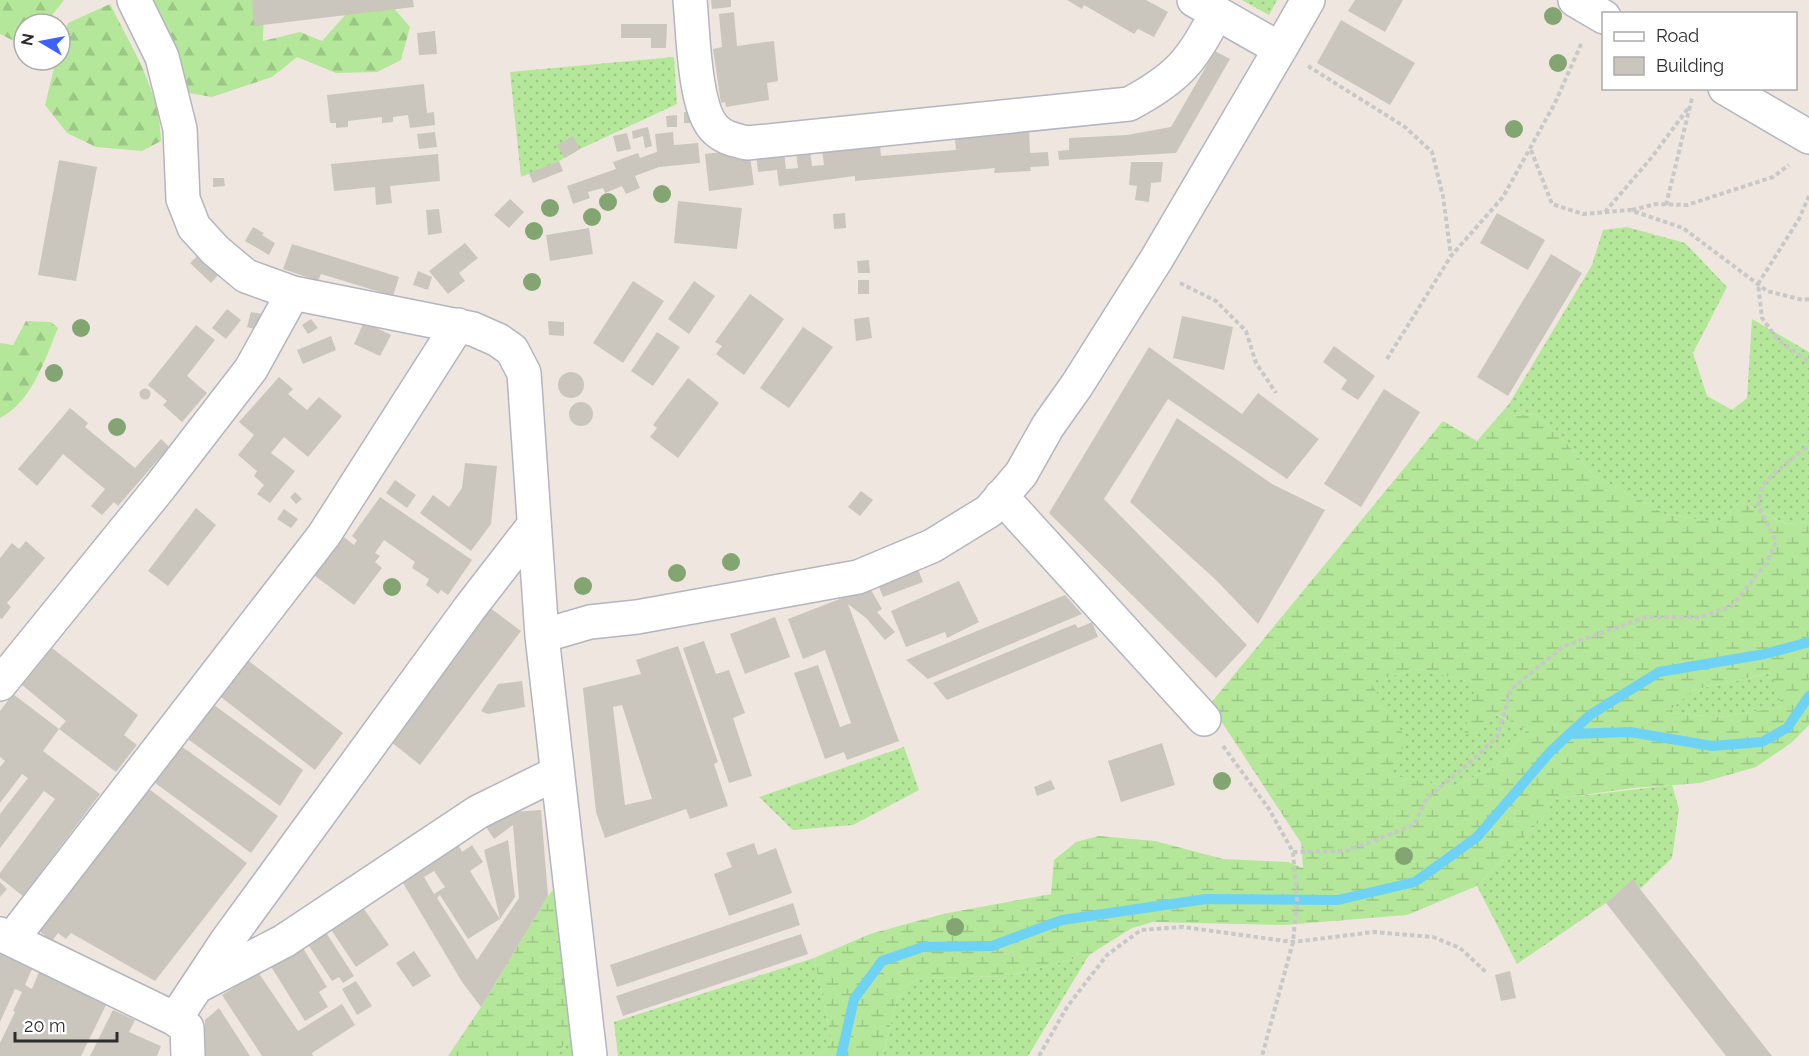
<svg xmlns="http://www.w3.org/2000/svg" width="1809" height="1056" font-family="Raleway,sans-serif">
<style>
.grass{fill:url(#grass-dots)}
.forest{fill:url(#forest-firs)}
.wetland{fill:url(#wetland-marsh);fill-rule:evenodd}
.lines{fill:none;stroke-linecap:round;stroke-linejoin:round}
.stream{stroke:#6ed2f4;stroke-width:10}
.building{fill:#cac6bd;fill-rule:evenodd}
.street-casing{stroke:#b3b5c0;stroke-width:36}
.path{stroke:#c8c8c8;stroke-width:4;stroke-dasharray:4.5 3;stroke-linecap:butt}
.street{stroke:#fff;stroke-width:33}
.tree{fill:#83a571}
</style>
<defs>
<pattern id="grass-dots" width="8" height="8" patternUnits="userSpaceOnUse" patternTransform="scale(1.5)"><rect width="8" height="8" fill="#b4e799"/><path d="M2 2h.1M6 6h.1" fill="none" stroke="#9bc684" stroke-width="1.8" stroke-linecap="round"/></pattern>
<pattern id="forest-firs" width="22" height="20" patternUnits="userSpaceOnUse" patternTransform="scale(1.5)"><rect width="22" height="20" fill="#b4e799"/><path d="M5 1l3.5 6h-7zM16 11l3.5 6h-7z" fill="#9bc684"/></pattern>
<pattern id="wetland-marsh" width="20" height="14" patternUnits="userSpaceOnUse" patternTransform="scale(1.5)"><rect width="20" height="14" fill="#b4e799"/><path d="M1 5h8M5 5V1M11 12h8M15 12V8" fill="none" stroke="#9bc684"/></pattern>
</defs>
<rect width="100%" height="100%" fill="#efe7df"/>
<path class="grass" d="M1242 0H1277L1269 15Z
M674 57 677 104 580 149 559 161 521 177 510 72Z
M1627 227 1685 243 1727 287 1693 353 1707 396 1732 410 1747 398 1752 319 1809 352V522L1787 524 1741 502 1718 523 1665 514 1593 475 1563 439 1536 414 1511 416 1509 404 1592 265 1603 230Z
M1417 669 1476 683 1482 730 1495 714 1527 730 1494 767 1453 787 1387 775 1369 682Z
M1772 673 1782 707 1720 717 1667 713 1693 690Z
M904 747 919 790 853 825 793 830 759 797Z
M1672 785 1679 809 1672 858 1640 889 1633 880 1606 903 1517 964 1477 886 1543 818 1554 799Z
M1089 955 1028 1056H883L899 991 919 978 1008 976Z
M814 958 832 1041 820 1056H618L614 1022Z
M573 1034 576 1056H555Z"/>
<path class="forest" d="M0 0H64L45 24H24V39L18 43 0 34Z
M150 0H264L263 41 300 32 322 41 356 3 387 0 410 27 401 60 377 72 336 73 297 57 272 77 212 97 183 92Z
M110 4C132 48 160 91 161 141L142 151 96 147 67 133 45 105 56 60H60V48L68 23Z
M26 321 51 322 58 328C45 359 32 402 0 418V343L13 345Z"/>
<path class="wetland" d="M1509 404 1512 416 1536 414 1563 439 1593 475 1665 514 1718 523 1741 502 1786 524 1809 522V725L1791 743 1756 767 1700 783 1634 788 1554 799 1543 818 1477 886 1407 915 1284 925 1153 922 1132 928 1089 955 1008 976 919 978 899 991 883 1056H820L832 1041 814 958 870 934 943 914 1051 894 1054 860 1076 842 1099 836 1155 841 1223 859 1288 862 1303 868 1301 843 1210 704 1443 421 1477 441ZM1417 669 1476 683 1464 735 1482 730 1496 714 1527 730 1494 767 1453 787 1388 775 1407 740 1370 682ZM1771 673 1782 707 1720 717 1667 713 1693 690Z
M553 890 573 1034 555 1056H448L481 1007 548 896Z"/>
<g class="lines">
<path class="stream" d="M1569 734 1630 732 1712 746 1762 742 1787 728 1809 696
M841 1056 854 999 882 961 923 947 992 946 1062 920 1206 899 1338 900 1415 882 1477 837 1551 751 1590 715 1659 672 1765 654 1809 642"/>
</g>
<path class="building" d="M252 0H413L414 7 254 26Z
M711 0H731V7L712 9Z
M1067 0H1146L1168 12 1154 37 1138 29 1134 34 1084 5 1082 9Z
M1355 0H1403L1385 32 1348 11Z
M734 12 737 46 774 41 778 81 767 83 769 100 726 107 725 102 721 103 713 49 722 47 719 14Z
M1341 20 1415 63 1390 105 1317 63Z
M621 24H667L666 48H651V38H621Z
M435 31 437 54 419 55 417 33Z
M1215 51 1230 59 1176 153 1059 160 1058 151 1069 150V138L1127 135 1171 127Z
M424 84 427 113 434 112 435 125 410 128 408 115 393 117V122L382 123V117L348 121V127L336 128V123H330L327 95Z
M684 112H693V123H684Z
M677 115V127H667L666 116Z
M1029 124 1030 153 1048 152 1049 166 1030 167 1031 171 994 173 995 168 855 181V176L779 186 777 170 758 172 756 155 784 152 786 169 798 168 795 146 809 144 812 166 824 165 822 150 880 144 881 156 956 150 954 130Z
M648 127 652 146 645 148 643 136 633 139 632 131Z
M435 132 437 147 419 149 417 134Z
M673 132 674 145 698 143 700 163 659 167 635 176 640 188 626 194 622 186 605 193 603 188 588 192 590 198 573 204 567 186 616 169 613 162 638 153 640 158 657 152 655 134Z
M627 133 631 149 617 152 613 136Z
M573 136 580 149 565 158 557 145Z
M749 149 754 185 709 191 705 154Z
M438 154 440 181 390 186 392 203 376 205 375 187 334 191 331 164Z
M59 160 97 167 76 281 38 275Z
M559 161 563 171 533 183 529 173Z
M1131 162H1163L1161 182 1151 183 1149 202 1135 200 1137 186 1129 185Z
M213 178H224L225 186 213 187Z
M510 199 524 212 509 228 494 215Z
M678 201 742 208 737 249 674 243Z
M439 209 442 233 428 235 426 210Z
M845 213 846 228 834 229 833 214Z
M1497 213 1545 240 1528 270 1480 243Z
M253 227 264 233 262 235 275 243 269 255 245 241Z
M589 228 593 254 550 261 546 235Z
M465 243 478 258 459 273 465 281 448 294 429 271Z
M292 244 399 277 393 296 321 274 318 281 283 269Z
M201 252 222 271 211 283 190 263Z
M1551 254 1582 273 1508 396 1477 377Z
M869 260 870 273H858L857 261Z
M418 271 432 277 428 290 413 285Z
M858 280H869V294H858Z
M633 281 664 301 623 363 593 343Z
M694 281 715 296 689 334 668 319Z
M750 294 784 319 744 375 716 354 722 346 715 342Z
M227 309 241 320 226 339 212 328Z
M251 312 262 314 258 330 247 327Z
M1182 316 1233 327 1224 370 1173 358Z
M869 317 872 338 856 341 854 319Z
M311 319 318 328 308 334 302 325Z
M548 321 564 322V336L549 335Z
M364 322 391 335 380 356 354 344Z
M196 325 215 340 187 376 207 393 182 422 163 405 167 401 148 385Z
M803 327 833 347 789 408 760 388Z
M657 332 680 347 653 386 631 371Z
M331 336 336 350 303 364 297 350Z
M1334 346 1375 376 1358 400 1341 389 1347 380 1323 362Z
M1149 347 1242 414 1258 393 1319 439 1287 479 1168 399 1104 499 1247 645 1216 678 1049 513Z
M558 385a13 13 0 1 1 26 0a13 13 0 1 1-26 0Z
M279 377 293 389 288 394 307 410 319 397 342 416 308 457 284 437 271 453 295 471 270 503 257 494 264 485 254 476 257 471 238 455 254 435 239 422Z
M688 378 719 403 678 458 650 437 657 428 653 425Z
M139.5 394a5.5 5.5 0 1 1 11 0a5.5 5.5 0 1 1-11 0Z
M1384 389 1420 412 1361 507 1324 484Z
M569 414a12 12 0 1 1 24 0a12 12 0 1 1-24 0Z
M70 408 88 423 85 427 135 468 161 439 169 447 118 506 114 502 102 515 91 506 105 489 63 454 37 486 18 469Z
M1177 418 1272 484 1325 510 1258 624 1216 580 1130 502Z
M465 463 497 466 491 524 471 551 420 513 433 495 449 507 462 488Z
M395 480 416 495 407 508 386 493Z
M861 491 873 500 860 516 848 507Z
M295 492 302 499 296 504 290 497Z
M380 497 472 560 448 595 441 590 438 594 426 585 429 579 412 568 415 562 384 540 375 553 380 556 375 562 382 568 354 605 311 573 340 534 354 545 357 540 352 536Z
M196 508 216 525 168 586 148 571Z
M284 509 298 519 291 528 277 519Z
M26 541 45 558 7 603 11 607 2 619 0 618V558L12 543 19 549Z
M916 564 923 582 883 597 876 579Z
M959 581 979 622 947 638 945 632 906 647 891 611Z
M867 583 882 609 877 612 895 632 885 640 866 618 848 604 899 741 847 760 844 752 825 759 794 673 818 665 840 727 851 723 825 650 803 659 788 619 845 597 843 591Z
M1065 595 1082 614 928 679 906 660Z
M489 607 521 631 420 765 390 741Z
M775 617 790 657 745 674 730 634Z
M1092 622 1098 637 947 700 933 683 1075 624 1078 628Z
M704 641 716 674 729 670 745 713 733 718 752 776 729 783 683 648Z
M678 646 718 762 714 764 728 806 690 819 686 809 605 838 596 812 583 688 641 674 636 660ZM622 705 652 799 625 805 613 707Z
M52 648 138 715 124 735 137 745 116 772 59 729 66 721 22 685Z
M245 658 343 733 315 770 217 694Z
M522 681 525 707 488 714 481 711 498 684Z
M13 694 59 729 43 751 100 794 23 896 0 878V873L55 799 44 791 0 848V814L28 778 22 774 0 803V767L5 761 0 757V711Z
M210 702 303 770 280 806 185 737Z
M177 743 278 816 251 853 151 780Z
M1162 743 1175 785 1121 802 1108 761Z
M1051 780 1055 789 1037 796 1034 787Z
M145 786 247 863 155 981 71 933 66 939 58 933 52 941 39 931 45 923 42 920Z
M541 810 548 896 481 1007 462 982 400 878 427 860 430 865 459 846 462 852 472 845 483 862 470 871 500 919 468 939 440 895 437 898 477 960 519 898 513 825 494 839 486 827 512 812ZM434 871 445 887 434 894 424 877Z
M508 840 515 897 500 919 484 850Z
M754 843 758 855 776 848 792 893 729 916 714 874 732 867 726 853Z
M1633 879 1640 889 1772 1056H1726L1606 903Z
M0 882 7 889 0 897Z
M793 903 800 925 617 987 610 965Z
M362 906 389 945 356 967 330 928Z
M325 931 354 976 343 983 339 977 332 981 307 943Z
M801 934 808 954 623 1016 616 996Z
M301 945 327 987 319 992 328 1007 305 1021 270 965Z
M414 951 431 976 413 987 396 963Z
M0 954 32 969 25 985 32 989 39 972 106 1005 81 1056H0V1043L15 1012 13 1011 22 992 15 989 0 1022Z
M1510 971 1516 998 1501 1001 1495 975Z
M258 972 298 1031 342 1004 355 1025 312 1053 313 1056H262L222 995Z
M356 981 372 1006 357 1015 342 989Z
M219 1008 250 1056H205V1020Z
M113 1010 135 1020 129 1032 161 1046 157 1056H90Z"/>
<g class="lines">
<defs>
<path id="street" d="M134 0 162 57 180 129 183 199 194 227 215 250 246 276 293 293 473 329 498 340 512 350 524 373 542 636 590 1056
M690 0C693 30 694 107 714 128 723 138 735 140 747 143L1129 104C1176 79 1193 61 1216 13
M1194 0 1280 49 1308 0
M1575 0 1604 17
M1725 88 1809 137
M1001 496 1204 719
M542 636 590 622 637 617 858 577 932 546 989 511 1021 474 1048 426 1077 385 1156 260 1280 49
M0 684 160 487 251 369 293 293
M0 934 175 1019 187 1028 188 1056
M12 939 324 535 458 325
M198 986 284 941 478 812 557 773
M175 1019 226 942 469 609 534 525"/>
</defs>
<use href="#street" class="street-casing"/>
<path class="path" d="M1308 66 1405 127 1432 152 1443 196 1451 256
M1531 150 1552 204 1583 214 1630 210 1683 228 1767 291 1803 300 1809 299
M1809 196 1799 219 1758 284 1762 318 1778 340 1809 362
M1666 205 1692 98
M1632 210 1656 204 1687 205 1773 177 1789 165
M1605 212 1652 157 1689 107
M1180 283 1216 301 1246 331 1256 363 1276 393
M1387 359 1451 256 1503 197 1555 103 1582 42
M1223 746 1269 809 1293 852 1297 900 1293 942 1262 1056
M1293 852 1346 851 1414 825 1427 798 1467 765 1497 737 1511 689 1564 646 1646 617H1700L1732 606 1767 562 1776 541 1758 506 1762 486 1777 471 1809 445
M1039 1056 1067 1007 1107 955 1141 930 1183 927 1293 942 1374 932 1433 937 1460 948 1486 972"/>
<use href="#street" class="street"/>
</g>
<g class="tree">
<circle cx="1553" cy="16" r="9"/>
<circle cx="1558" cy="63" r="9"/>
<circle cx="1514" cy="129" r="9"/>
<circle cx="662" cy="194" r="9"/>
<circle cx="608" cy="202" r="9"/>
<circle cx="550" cy="208" r="9"/>
<circle cx="592" cy="217" r="9"/>
<circle cx="534" cy="231" r="9"/>
<circle cx="532" cy="282" r="9"/>
<circle cx="81" cy="328" r="9"/>
<circle cx="54" cy="373" r="9"/>
<circle cx="117" cy="427" r="9"/>
<circle cx="731" cy="562" r="9"/>
<circle cx="677" cy="573" r="9"/>
<circle cx="583" cy="586" r="9"/>
<circle cx="392" cy="587" r="9"/>
<circle cx="1222" cy="781" r="9"/>
<circle cx="1404" cy="856" r="9"/>
<circle cx="955" cy="927" r="9"/>
</g>
<rect x="1602" y="12" width="195" height="78" fill="#ffffff" stroke="#ababab" stroke-width="1.5"/>
<rect x="1614" y="32" width="30" height="9" fill="#ffffff" stroke="#ababab" stroke-width="1.5"/>
<text x="1656" y="42" font-size="18" fill="#2d2d2d">Road</text>
<rect x="1614" y="57" width="30" height="18" fill="#cac6bd" stroke="#ababab" stroke-width="1.5"/>
<text x="1656" y="72" font-size="18" fill="#2d2d2d">Building</text>
<g transform="translate(42 42) rotate(280)"><circle r="28" fill="#ffffff" stroke="#ababab" stroke-width="1.5"/>
<path d="M0-4.5L10 22L0 15L-10 22Z" fill="#3b61ff"/>
<text y="-9" font-size="16" font-weight="bold" text-anchor="middle" fill="#2d2d2d">N</text>
</g>
<path d="M15 1032v9h102v-9" fill="none" stroke="#2d2d2d" stroke-width="3"/>
<text x="24" y="1032" font-size="18" fill="#2d2d2d" stroke="#ffffff" stroke-width="4.5" paint-order="stroke">20 m</text>
</svg>
